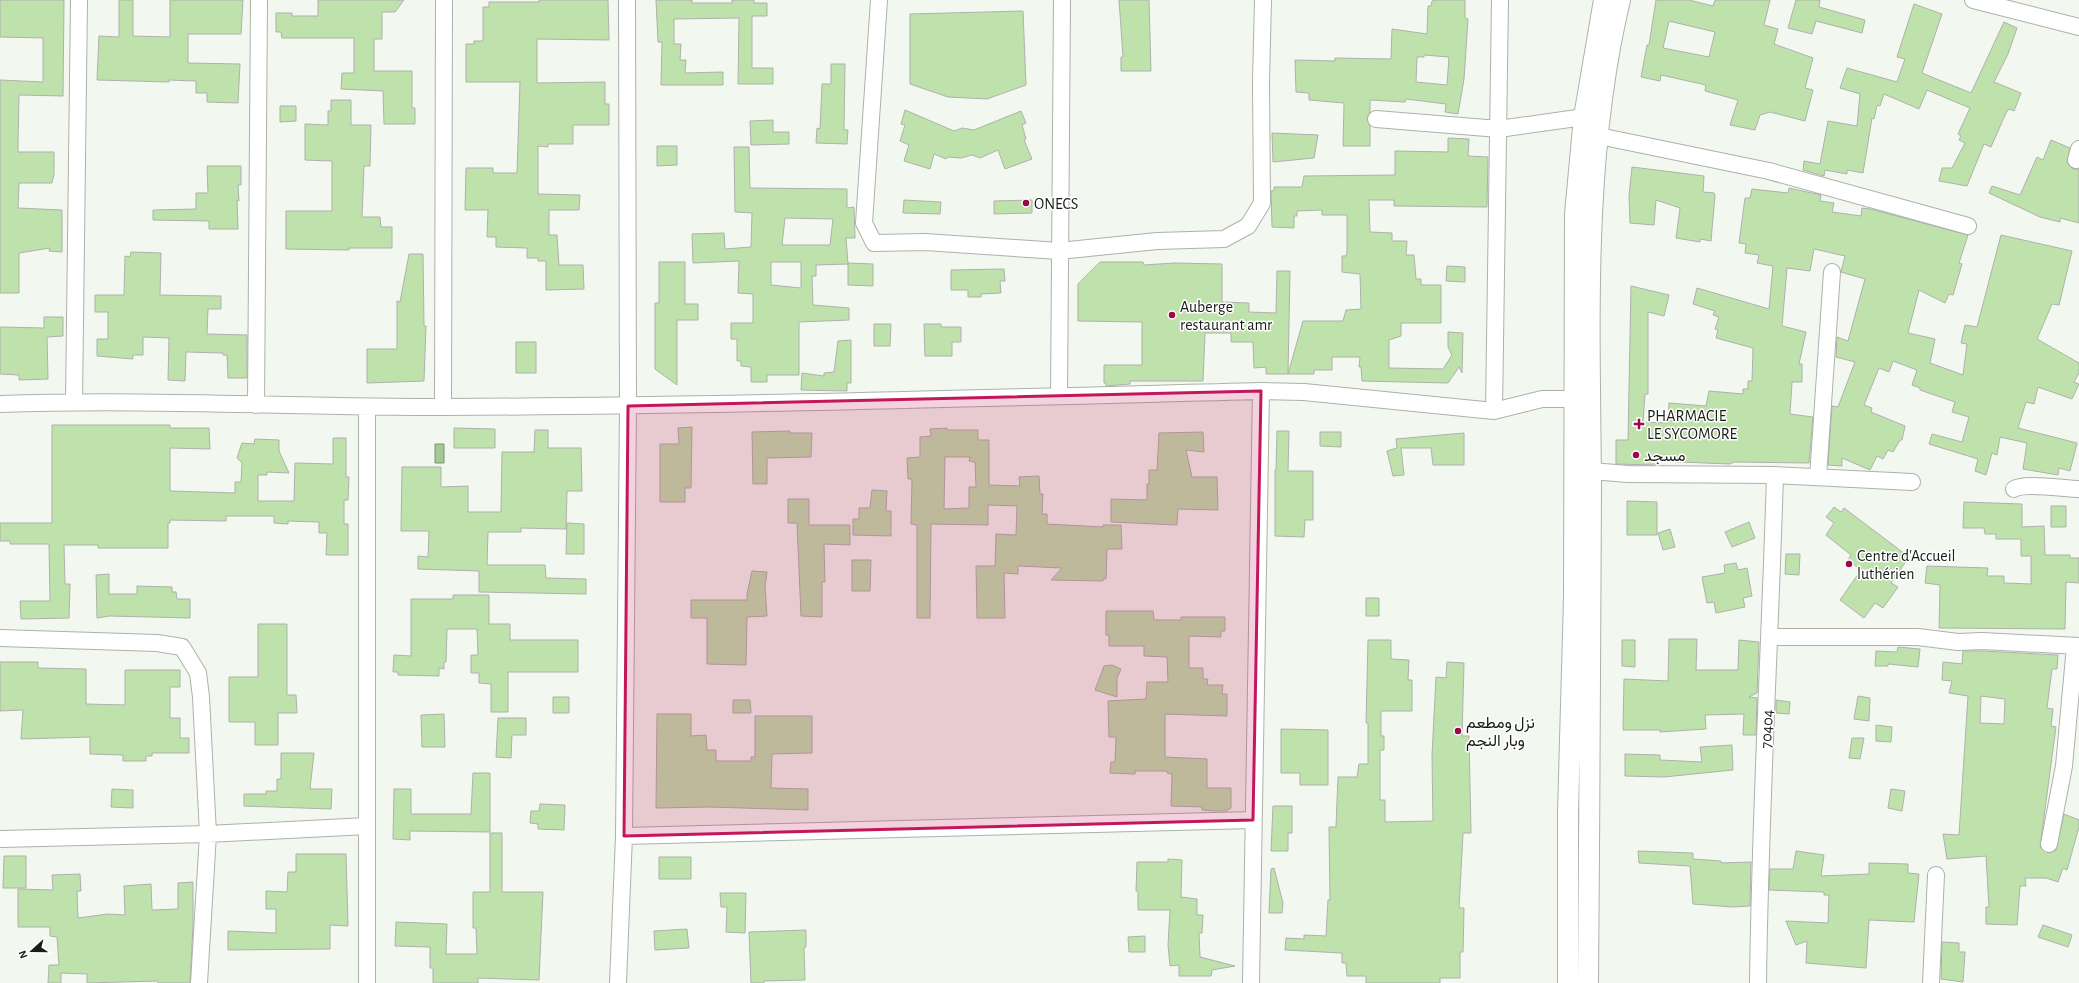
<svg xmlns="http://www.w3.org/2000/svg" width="2079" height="983" font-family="'Alegreya Sans',Vazirmatn,sans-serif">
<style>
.water{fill:#a6c894;stroke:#7c946f}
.building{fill:#bfe2ad;stroke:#adb2aa;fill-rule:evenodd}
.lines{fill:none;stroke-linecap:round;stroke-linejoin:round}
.minor-casing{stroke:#acb2a9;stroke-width:18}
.major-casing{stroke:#acb2a9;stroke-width:22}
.minor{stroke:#fff;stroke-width:16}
.major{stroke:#fff;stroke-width:20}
.marked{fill:#c2185b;fill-opacity:0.2;stroke:#c2185b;stroke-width:3;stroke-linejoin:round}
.poi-dot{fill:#a00549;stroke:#fff;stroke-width:1.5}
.labels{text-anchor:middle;stroke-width:3;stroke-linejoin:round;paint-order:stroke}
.poi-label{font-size:16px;fill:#191c18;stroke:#fff;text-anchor:start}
.street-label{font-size:16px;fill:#191c18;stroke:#fff}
</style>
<rect width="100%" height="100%" fill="#f2f8ef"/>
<path class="water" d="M435 444H444V463H435Z"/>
<path class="building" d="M0 0H64L63 96 19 95 18 144V152H54V174L52 183H19L18 208 62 210V252L49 251 50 248 19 253V293H0V80L43 82V38L0 37Z
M119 0H133V36L170 37V0H243L241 34H188V63L240 64 238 103 207 102V93H196V81L169 80V82L97 80 99 36 119 37Z
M318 0H404L395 12H382V39H374V71H412V108H415V124H384L383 91 341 89 342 73H354V38H282L281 32H276V13H292V16H318Z
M539 0H608L609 40 537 39V83L605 82V104H609V125H573V144H548V147L538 146V194L580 195 579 210H549V235H557L559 265H583L584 289 546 290V261H538V258H527V248L496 247V237H487L488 210H465L466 168H493V173H517L520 82H466V44H474V41H483V7H489V2H539Z
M656 0H692V3H732V0H754V3H767V16H752V68H773V84H738L739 18 674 19V44H681L680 60H686L685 73 723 72V85H661L662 42H658Z
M1119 0H1149L1151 71H1121V57H1123Z
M1436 0H1465V18L1468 19 1464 79 1458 114 1445 112 1446 104 1406 99 1405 102 1370 100V112L1367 119 1370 126V146H1343L1344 103 1309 100V93L1296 92 1295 60 1335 61V58L1391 59 1392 29 1427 34 1428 6H1431L1432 1ZM1424 55 1449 57 1447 85 1416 82 1417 57H1424Z
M1656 0H1689L1713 6 1715 0H1770L1764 25 1778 29 1774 44 1813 58 1805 88 1813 90 1805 121 1770 112 1760 115 1755 130 1730 125 1738 100 1705 91 1706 85 1661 75 1660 81 1641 77 1647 45H1649ZM1669 21 1715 32 1709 57 1663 48Z
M1796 0H1820L1819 7 1865 20 1862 33 1816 21 1812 34 1788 28Z
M1914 4 1942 14 1922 73 1971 93 2004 22 2017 28 2008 54 1994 82 2021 93 2014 111 2009 109 2006 113 1991 147 1984 144 1967 186 1939 181 1942 168H1952L1965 143 1959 140 1961 136 1958 134 1970 108 1927 90 1919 109 1884 94 1880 106 1877 105 1874 119 1872 118 1863 173 1847 170V174L1825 170 1824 176 1803 170 1804 161 1820 164 1828 121 1857 126 1860 94 1840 88 1847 68 1897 82 1905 59 1897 57Z
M1023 11 1026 85 987 99 948 97 910 84V14Z
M831 64H845L844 130H848L847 144 816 143 817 128 820 129 822 84H831Z
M331 100H351V125H371L370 166H364L362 217H380L381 227H392V248H349V250L286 249V211H332V161L305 160V124L328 125V111H331Z
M280 106H296V121L280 122Z
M905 110 954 131 962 128 974 130 1021 111 1026 123 1022 125 1026 139 1024 140 1032 159 1005 169 998 150 980 158 972 155 961 158 948 157 946 159 934 154 930 169 904 161 909 145 900 141 905 125 901 124Z
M773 120V132H789V144L751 145 750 121Z
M1272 133 1318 135 1314 158 1273 162Z
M1448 138 1469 139 1468 156 1488 157 1487 207 1394 206V200H1369L1370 232 1392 233V241H1407L1406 255H1414L1416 279H1421V285H1441V323H1401V336L1389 340V368L1443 369 1452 355 1448 347V332L1463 333 1462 373 1459 367 1448 383 1362 381 1361 367H1359L1360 357H1332V370H1314V374H1266V367L1254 368 1253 342H1231V333H1205L1203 381H1130V384L1106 386V383H1104V365H1142V322L1078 321V284L1100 262H1143L1144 265 1174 263 1222 264V302L1249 303V312L1276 313 1277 271H1290L1288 374 1303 321H1343L1346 310 1361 309 1360 274 1342 272V256H1346L1347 251V215H1322V210L1297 211V216H1294V228L1272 227 1271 191H1274V187H1302L1304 176 1395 175V151L1448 152Z
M2051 140 2070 148 2067 163 2073 169H2079V223L2060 218V222L2040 217 1989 193 1992 186 2020 195 2037 157 2043 160Z
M657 146H677V165L657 166Z
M734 147H749L750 188 847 189V208L854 207 855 238H846L848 264 816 265V276H812L813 305 849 308V320L799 322V375H767V382H751V367L741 366V361H737V339H731V323H753V294L738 293 739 261 693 263 692 234 724 233 725 249 751 247 752 213 735 212ZM785 218 833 219 830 245H782ZM771 262H801V288L771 285Z
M207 166H241V185H238L239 201 237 200 238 229H209V221L153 220V210L196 209V193H208Z
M1632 167 1704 176 1703 192 1714 193 1715 195 1711 241 1700 239V242L1676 238 1680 208 1656 200 1654 225 1630 223 1629 196Z
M1789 188 1821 195 1820 201 1834 203 1832 212 1861 216 1862 208 1870 209 1968 235 1959 263 1962 264 1953 295 1949 294 1945 303 1919 290 1908 333 1935 339 1930 363 1963 375 1967 344 1961 343 1965 325 1977 327 2001 235 2072 251 2059 305 2052 304 2037 339 2079 363V373L2074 382 2079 384 2072 399 2038 387 2034 404 2026 402 2018 428 2077 443 2070 471 2059 468 2058 475 2023 469 2027 443 2000 437 1997 455 1992 453 1986 475 1975 471 1978 459 1929 444 1932 434 1962 442 1969 417 1952 412 1955 402 1920 390V388L1912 385 1917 370 1893 361 1889 372 1879 368 1864 405 1872 408 1871 412 1905 426 1902 440H1900L1893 452 1888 450 1883 459 1877 456 1870 470 1842 458V466L1828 465 1832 406 1838 407 1855 362 1836 357 1837 337 1848 341 1865 279 1841 272 1845 256 1814 249 1810 271 1787 268 1782 326 1806 332 1799 364H1802V382H1792L1790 414 1813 417 1809 463 1734 462 1730 464 1656 461 1657 465 1616 464V440H1628L1631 286 1669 295 1664 316 1648 312V394H1645L1643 422 1668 423 1669 403 1706 406 1709 391 1743 394V389H1748V381H1752L1753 348 1716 338 1718 330 1715 329 1719 317 1713 315 1715 311 1693 304 1697 288 1769 309 1773 266 1757 263 1759 255 1745 253 1746 244 1739 243 1745 198H1750L1752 189 1788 193Z
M904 200 941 202 940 214 903 213Z
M1032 200V213L994 214V201Z
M131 252 161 253 160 295 221 296V309H208L207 334 247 335V378H228L227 355H223V353L186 352 185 381 168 380 169 338 143 337V355H133V359L97 356V339H108V312H95V295H124L125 256 130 257Z
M409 254H423L424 326H426L424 381 367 383V349H397V301L400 302Z
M659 262H685V304H698V320H677V385L655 369V303H659Z
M848 263 873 264V286L848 285Z
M1447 266 1465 267V282L1446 281Z
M1004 269 1005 281H1000L1001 293 981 294V297H968V290H951V270Z
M44 317H63V336L47 337 48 379 19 380V375L0 374V327L44 328Z
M874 324H891L890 346H874Z
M924 324H941V327H961V342H952V356H925Z
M851 340V383H847V391L801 390 802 373 824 376V373L834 372 838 341Z
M516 342H536V373H516Z
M52 425H170V428H209L210 449 170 448V491L235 493V482H241L242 463 237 458 242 443 254 444 255 439 279 440V451L289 473 267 472V475H258V501H294L295 463 333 464V438H346V477H349L348 500H344V524H348V555H326L327 533H319V522L288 521V524L274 523V516H226V521L170 520V523H168V548H98V545H64L65 584H70L69 618 21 619 20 601H50L49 544H10V541H0V523H52Z
M692 427 691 488H685V502H660V444H679L678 428Z
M454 428 495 429V448H454Z
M947 428V430H978V440H989V485L1020 486 1019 477 1039 476 1040 494H1043L1042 514H1047V524L1103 527V525H1121L1122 549H1107L1106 579H1103V581L1051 580 1062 568 1018 566V574L1004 573 1005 618H977L976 566H995L996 534 1016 535 1017 506 988 505V525L931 524 930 618H917V525L911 524 912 479H908L907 458 920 457V437L931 436 930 429ZM945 457H970L969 461 975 462 976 487H969V508L944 509Z
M535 430H548V448H581L582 491H567L566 529 521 528V532H488L487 565H545L546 578 586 579V594L479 592V571L418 569V556L428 557 429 531H401L402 467H441V487L468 486V512H501L502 452H534Z
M790 431V433H812L811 457 767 458V484H753L752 432Z
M1277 431H1289L1288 471H1313V520H1305L1304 537 1275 536V470H1276Z
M1203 432 1204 452 1186 450 1192 477H1217L1218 510 1178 509 1177 525 1111 522V499L1147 500V484H1149V470H1157L1159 433Z
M1320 432H1341V447L1320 446Z
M1464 433V465H1433L1431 448H1401L1404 475 1393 476 1387 451 1397 448 1396 439Z
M872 490 887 491 886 511H891V536L853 535V519H859V508H870Z
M788 499H809V525H850V545L824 544 825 582H822V617L801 616 797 523H788Z
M1627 501 1657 502V535H1627Z
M1964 502 2022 504V527L2044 526 2045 555H2070V558H2079V583L2066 582 2065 629 1939 628 1940 585 1925 583 1927 566 1988 568 1987 576H2004V583L2031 584V556H2021V539H1996V534H1985L1984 528H1963Z
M2051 506H2066V527H2051Z
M1834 507 1841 512 1844 508 1909 557 1891 583 1898 587 1883 608 1875 603 1864 618 1840 600 1861 570 1848 560 1851 555 1826 535 1834 523 1826 517Z
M1749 522 1755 538 1732 547 1725 532Z
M567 523 584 524V554H566Z
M1670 529 1675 547 1663 550 1658 533Z
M1786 554H1800L1799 575 1785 574Z
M852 560H871L870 591H852Z
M1736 563 1738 570 1747 568 1752 596 1743 598 1745 607 1716 613 1714 602 1707 603 1702 577 1725 573 1724 565Z
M752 571 767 572 765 586 767 616 747 617 746 665 707 664V618H691V600H747V594Z
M109 574V594H137V586L172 587V592H176L177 599H190V618L110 616 97 618 96 575Z
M453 595H489V624H510V640H578V672H508V712H491V684L479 683V673H471V655H478L477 629H447L446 662H444V669L439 668V676L398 675V672H393L394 655 411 656V599H453Z
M1366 598H1379V616H1366Z
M1106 611H1153L1154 620H1181V617H1225V631H1221V637L1189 636V668H1203V679H1208L1207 685H1223L1222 694H1227V716L1165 714V757L1207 759V788H1231V808L1226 811H1215L1202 810V807L1171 806 1172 774 1167 773V771H1135V774L1110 773 1111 762H1115L1116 737H1109L1108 701 1146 699 1147 682H1168L1167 657 1144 656V646H1109V635H1106Z
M258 624H287V695H296L297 713H278V745H255V722H229V677H258Z
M1669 639H1697L1696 670H1738L1739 640 1759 642 1757 693 1749 697 1757 698 1756 735H1743L1744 714 1705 715 1706 729 1660 732V730H1623L1624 679 1668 681Z
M1368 640H1391V659L1409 660 1408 680H1412V711H1381V736H1384V750H1380V800H1385V822L1433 821 1432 756 1436 677 1446 678 1447 662 1464 663 1462 736H1469L1471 833H1463L1459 908H1464L1463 952H1460V978H1440V983H1366V976H1347L1346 963H1342V953L1285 950 1286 938 1304 939V935L1326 936 1328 900H1330L1329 827H1336L1338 777H1357L1359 764H1368V723H1366Z
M1622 640H1635V667L1622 666Z
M1898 647 1920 649 1918 667 1888 664V666H1875L1876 651 1897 652Z
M1963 651H1982L2058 655 2057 669H2052L2047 708 2053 709 2051 726 2056 727 2040 847 2048 853 2056 850 2064 814 2079 820V827L2067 870 2063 868 2058 882 2046 878H2025L2026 886H2020L2017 925 1986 924V907H1989L1986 856 1947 859 1943 834 1959 835 1968 696 1949 693 1952 681 1942 680 1943 662 1962 664ZM1981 696 2005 699 2004 724 1980 723Z
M0 662H38V668L86 669V704L125 705V670H180V687H170V718H180V738H189V753H152V756H146V761H123V755L90 754V737L21 739 23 710 0 711Z
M1112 665 1121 669 1117 678V697L1095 690 1104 666Z
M1858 696 1870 698 1869 721 1854 719Z
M553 697H569V713H553Z
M733 700H750L751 713H733Z
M1776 700 1790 702 1789 714 1776 713Z
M444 714 445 747H422L421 715Z
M657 714H691V736L706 735 707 750H716V761H751V757H755V716H812V753L772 754 771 788 808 789V810L710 807 656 808Z
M498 718H526V735H512L511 758 496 757Z
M1876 725 1892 727 1891 742 1876 741Z
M1281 729 1328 730V785H1300V773H1281Z
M1852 738H1864L1860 759 1849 758Z
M1732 745 1733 770 1664 777 1625 776V754L1660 755V760L1702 762 1700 747Z
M281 753H314L310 789H332L331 809 244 806V794H266V791H277V779H281Z
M473 773H490V832L410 831V840L393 839 394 789H411V814H471Z
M112 789 133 790V808L111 807Z
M1891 789 1905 791 1902 811 1888 808Z
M540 804 565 805 564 830 538 829V824L530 823 531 811H539Z
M1273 806H1292V833H1288V851H1271Z
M490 833H502V892H543L539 980 478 978V983H433V968H430V947L395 946 396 922 447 924 446 954H477L476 928H473V892H490Z
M1638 851 1693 853V859L1721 861V863L1751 862 1750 906 1732 907 1693 904 1690 866 1639 863Z
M1796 851 1824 855 1821 876 1869 874V863L1908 864V873L1919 874 1914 922 1869 920 1866 968 1806 963 1807 941 1796 945 1786 921 1828 923 1829 895H1824V892L1769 890 1770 869H1793Z
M296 854H346L348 926 330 925V949L228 950V931L276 933V909H266V891L287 892 288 872H296Z
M4 856H26V888H3Z
M659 857H691V879H659Z
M1168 859 1182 860 1181 897 1197 899V915H1203L1202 933H1199L1200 957 1235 966 1212 970 1211 976H1179V965L1170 966 1168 945 1170 910H1138V891H1136L1137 862H1168Z
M1274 868 1283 903 1282 913H1269L1271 869Z
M80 874 81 891H77L78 918 108 914 125 915 124 886 151 884 152 910 178 909V883L193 882V926L190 983H158V981L87 983V974L61 973V983H48L49 965H59L57 937 50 936V927H18V889L53 890 52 875Z
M720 893H746L745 933 726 932 727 907H721Z
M2043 925 2072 935 2068 947 2038 937Z
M687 929 689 948 655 950 654 931Z
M806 930V947H804L805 980 764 981V983H751L749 932Z
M1145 936V952H1129L1128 937Z
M1942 942 1959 943V952H1965L1963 982 1941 979Z"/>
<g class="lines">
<defs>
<path id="minor" d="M879 0 864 223 874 243 925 242 1059 251 1157 241 1224 239 1248 226 1262 203 1261 82 1263 0
M1973 0 2079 27
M1376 119 1499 129 1584 117
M1599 136 1769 171 1968 226
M2076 160 2079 149
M1059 396 1062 0
M74 402 79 0
M0 404C148 399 296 407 444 407 716 406 988 398 1261 391L1304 392 1494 411 1542 399H1586
M256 405 259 0
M443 407 444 0
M1494 411 1500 0
M1591 471 1628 474 1775 475 1912 482
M1818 477 1832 272
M2014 489C2024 482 2065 489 2079 489
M1770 637H1918L1958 642 1982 641 2079 646
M0 638 157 643 182 647 198 673 201 697 208 834 199 983
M624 836 1253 820
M0 839 208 834 367 826
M2049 844 2064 766 2075 646
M367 983V407
M618 983 624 836 628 406 627 0
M1251 983 1261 391
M1758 983C1760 813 1770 644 1775 475
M1931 983 1936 875"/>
<path id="major" d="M1568 983V812L1574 598 1575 214 1584 117 1604 0
M1588 983C1589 818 1591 653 1591 488 1590 326 1582 159 1620 0"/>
</defs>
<use href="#minor" class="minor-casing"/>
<use href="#major" class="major-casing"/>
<use href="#minor" class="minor"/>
<use href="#major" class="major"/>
</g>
<path class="marked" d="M1261 391 1253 820 624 836 628 406Z"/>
<g class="poi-dot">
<circle cx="1026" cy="203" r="4"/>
<circle cx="1172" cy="315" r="4"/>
<path d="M1637 418h4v4h4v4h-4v4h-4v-4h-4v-4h4z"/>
<circle cx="1636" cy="455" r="4"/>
<circle cx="1849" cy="564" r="4"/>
<circle cx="1458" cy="731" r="4"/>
</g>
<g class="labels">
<g class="poi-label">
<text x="1034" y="209">ONECS</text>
<text x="1180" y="312">Auberge<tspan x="1180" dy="18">restaurant amr</tspan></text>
<text x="1647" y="421">PHARMACIE<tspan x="1647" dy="18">LE SYCOMORE</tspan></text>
<text x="1644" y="461">مسجد</text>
<text x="1857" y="561">Centre d'Accueil<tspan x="1857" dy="18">luthérien</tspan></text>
<text x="1466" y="728">نزل ومطعم<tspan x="1466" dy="18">وبار النجم</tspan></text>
</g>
<g class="street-label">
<text transform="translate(1766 729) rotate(-87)" y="6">70404</text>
</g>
</g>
<g transform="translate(32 951) rotate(249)" stroke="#ffffff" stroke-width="3" paint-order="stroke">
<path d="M0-3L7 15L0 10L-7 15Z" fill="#191c18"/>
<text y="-6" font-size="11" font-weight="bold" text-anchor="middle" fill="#191c18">N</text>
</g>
</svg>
